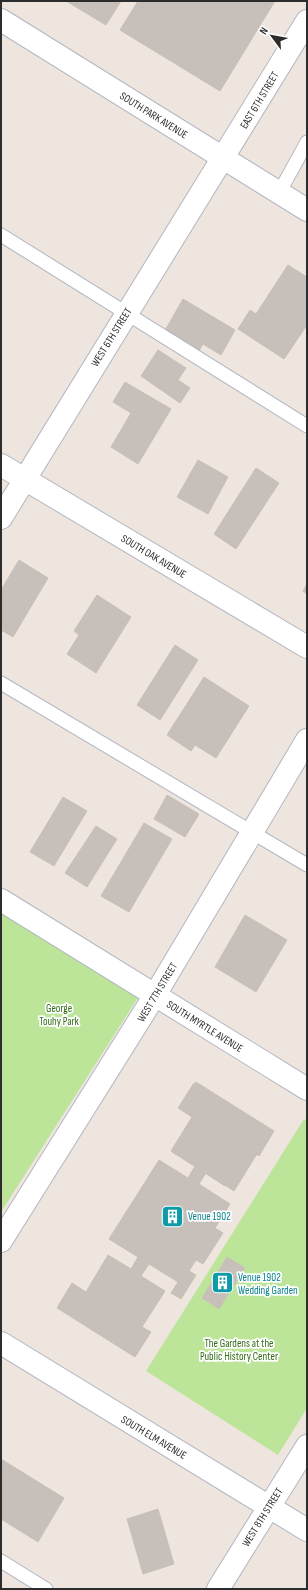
<svg xmlns="http://www.w3.org/2000/svg" width="308" height="1590" font-family="'Sofia Sans Condensed',sans-serif">
<style>
.green{fill:#bde59a}
.building{fill:#c6bfba;stroke:#c9c1b7}
.lines{fill:none;stroke-linecap:round;stroke-linejoin:round}
.lane-casing{stroke:#b2b6c0;stroke-width:15}
.street-casing{stroke:#b2b6c0;stroke-width:24}
.secondary-casing{stroke:#b2b6c0;stroke-width:24}
.lane{stroke:#fff;stroke-width:13}
.street{stroke:#fff;stroke-width:22}
.secondary{stroke:#fff;stroke-width:22}
.labels{text-anchor:middle;stroke-width:3.5;stroke-linejoin:round;paint-order:stroke}
.street-label{font-size:11px;fill:#2c2c2c;stroke:#fff}
.park-label{font-size:11px;fill:#356b19;stroke:#fff}
.culture-label{font-size:11px;fill:#0d838f;stroke:#fff;text-anchor:start}
</style>
<rect width="100%" height="100%" fill="#eee5de"/>
<path class="green" d="M1 912 139 996 1 1212Z
M304 1119 307 1121V1408L278 1455 146 1371Z"/>
<path class="building" d="M66 1H121L106 25Z
M138 1H275L220 91 120 30Z
M288 265 307 277V325L284 359 238 329 250 310 256 314Z
M183 299 235 330 221 355 203 344 197 354 163 334Z
M158 350 186 368 178 380 190 388 180 403 141 376Z
M125 382 171 409 138 464 111 447 131 413 113 402Z
M198 460 228 477 208 514 177 497Z
M256 468 279 483 236 549 214 534Z
M19 560 48 578 13 637 1 630V590Z
M307 584V594L303 591Z
M97 595 131 617 96 673 67 654 79 635 74 631Z
M175 645 198 660 160 720 137 705Z
M204 677 249 706 216 758 195 745 191 751 167 735Z
M167 795 199 814 185 837 154 819Z
M63 797 87 811 54 866 30 852Z
M144 823 172 839 129 912 101 896Z
M96 826 117 839 87 887 65 873Z
M245 915 287 940 256 992 215 967Z
M196 1082 274 1131 259 1156 257 1154 234 1191 206 1173 199 1184 230 1204 215 1228 223 1233 203 1264 196 1260 189 1271 196 1275 181 1299 171 1293 178 1282 149 1264 141 1276 165 1291 142 1327 151 1332 135 1357 57 1308 72 1283 86 1292 108 1255 131 1269 138 1257 109 1239 159 1160 188 1178 195 1166 172 1152 195 1115 181 1107Z
M194 1083 271 1132 255 1157 247 1152 225 1186 171 1151 192 1117 178 1108Z
M227 1257 245 1268 219 1309 202 1298Z
M1 1459 64 1498 38 1542 1 1519Z
M158 1509 174 1564 143 1574 127 1519Z"/>
<g class="lines">
<defs>
<path id="lane" d="M279 193 307 142
M1 235 307 426
M1 683 307 865
M1 1561 46 1589"/>
<path id="street" d="M1 465 307 647
M1 518 307 21
M1 900 307 1089
M1 1241 155 995 307 740
M1 1343 307 1530
M218 1589 307 1446"/>
<path id="secondary" d="M1 20 307 210"/>
</defs>
<use href="#lane" class="lane-casing"/>
<use href="#street" class="street-casing"/>
<use href="#secondary" class="secondary-casing"/>
<use href="#lane" class="lane"/>
<use href="#street" class="street"/>
<use href="#secondary" class="secondary"/>
</g>
<defs>
<symbol id="building-square" viewBox="-11 -11 22 22"><rect x="-9" y="-9" width="18" height="18" rx="4" fill="#0f9aa8" stroke="#fff"/><path d="M-4-6H4V6H1V3H-1V6H-4ZM-2.5-4.3h1.7v1.8h-1.7ZM.8-4.3h1.7v1.8H.8ZM-2.5-1h1.7V.8h-1.7ZM.8-1h1.7V.8H.8Z" fill="#fff"/></symbol>
</defs>
<g fill-rule="evenodd">
<use href="#building-square" x="160" y="1204" width="25" height="25"/>
<use href="#building-square" x="210" y="1270" width="25" height="25"/>
</g>
<g class="labels">
<g class="street-label">
<text transform="translate(259 100) rotate(-59)" y="4">EAST 6TH STREET</text>
<text transform="translate(154 115) rotate(32)" y="4">SOUTH PARK AVENUE</text>
<text transform="translate(111 337) rotate(-58)" y="4">WEST 6TH STREET</text>
<text transform="translate(154 556) rotate(31)" y="4">SOUTH OAK AVENUE</text>
<text transform="translate(157 992) rotate(-59)" y="4">WEST 7TH STREET</text>
<text transform="translate(205 1026) rotate(32)" y="4">SOUTH MYRTLE AVENUE</text>
<text transform="translate(154 1437) rotate(31)" y="4">SOUTH ELM AVENUE</text>
<text transform="translate(262 1517) rotate(-58)" y="4">WEST 8TH STREET</text>
</g>
<g class="park-label">
<text x="59" y="1012">George<tspan x="59" dy="13">Touhy Park</tspan></text>
<text x="239" y="1347">The Gardens at the<tspan x="239" dy="13">Public History Center</tspan></text>
</g>
<g class="culture-label">
<text x="188" y="1220">Venue 1902</text>
<text x="238" y="1281">Venue 1902<tspan x="238" dy="13">Wedding Garden</tspan></text>
</g>
</g>
<rect width="308" height="1590" fill="none" stroke="#2c2c2c" stroke-width="4"/>
<g transform="translate(272 36) rotate(302)" stroke="#ffffff" stroke-width="3" paint-order="stroke">
<path d="M0-3L7 15L0 10L-7 15Z" fill="#2c2c2c"/>
<text y="-6" font-size="11" font-weight="bold" text-anchor="middle" fill="#2c2c2c">N</text>
</g>
</svg>
